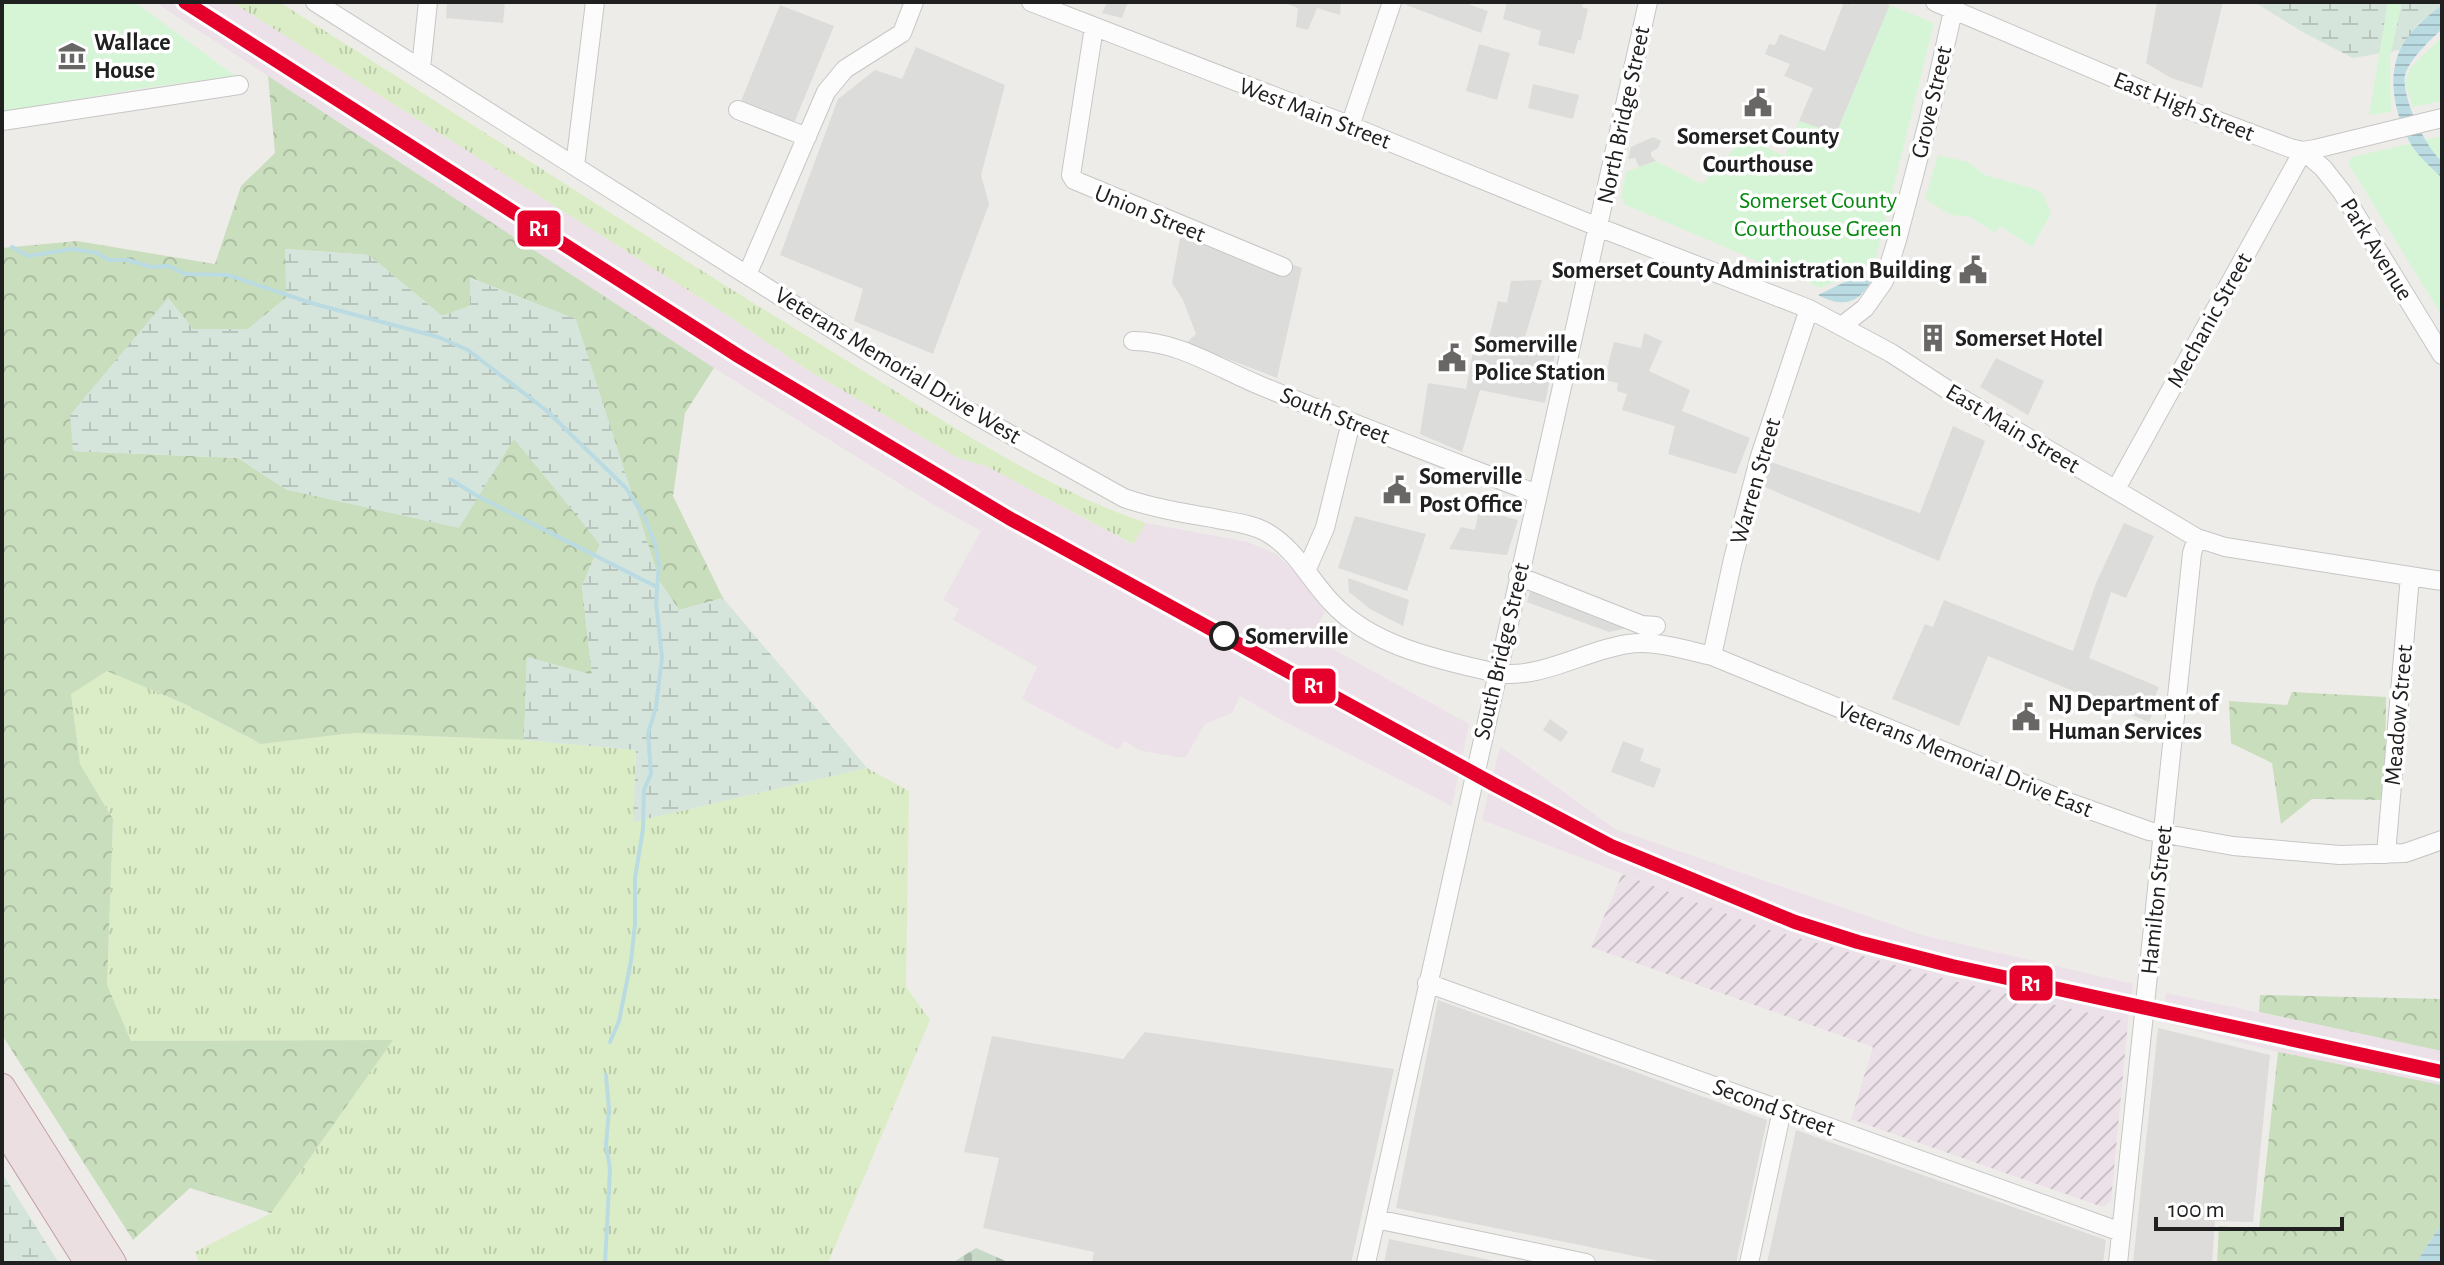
<svg xmlns="http://www.w3.org/2000/svg" width="2444" height="1265" font-family="'Alegreya Sans',sans-serif">
<style>
.residential{fill:#dddcda}
.industrial{fill:url(#industrial-furrows)}
.religious{fill:#dcdcda}
.railway{fill:#ece1e8}
.grass{fill:url(#grass-tufts)}
.forest{fill:url(#forest-crowns)}
.wetland{fill:url(#wetland-marsh)}
.cemetery{fill:url(#cemetery-stones)}
.park{fill:#d6f5d6}
.water{fill:url(#water-rules)}
.lines{fill:none;stroke-linecap:round;stroke-linejoin:round}
.stream{stroke:#bbdbe3;stroke-width:4}
.minor-casing{stroke:#c7c6c5;stroke-width:20}
.highway-casing{stroke:#c59eaa;stroke-width:28}
.minor{stroke:#fcfcfc;stroke-width:18}
.highway{stroke:#ebdfe1;stroke-width:26}
.rail-1-casing{stroke:#fff;stroke-width:20}
.rail-1{stroke:#e4002b;stroke-width:14}
.stop-dot{fill:#fff;stroke:#202020;stroke-width:4}
.labels{text-anchor:middle;stroke-width:7;stroke-linejoin:round;paint-order:stroke}
.poi-label{font-size:24px;font-weight:bold;fill:#202020;stroke:#fff;text-anchor:start}
.street-label{font-size:24px;fill:#202020;stroke:#fff}
.park-label{font-size:24px;fill:#06870f;stroke:#fff}
.stop-label{font-size:24px;font-weight:bold;fill:#202020;stroke:#fff;text-anchor:start}
.line-badge{stroke:#fff;stroke-width:3}
.badge-label{font-size:22px;text-anchor:middle;font-weight:bold;fill:#fff}
</style>
<defs>
<pattern id="industrial-furrows" width="10" height="10" patternUnits="userSpaceOnUse" patternTransform="scale(2)"><rect width="10" height="10" fill="#ece1e8"/><path d="M-1 1l2-2M0 10L10 0M9 11l2-2" fill="none" stroke="#cac1c7"/></pattern>
<pattern id="grass-tufts" width="24" height="20" patternUnits="userSpaceOnUse" patternTransform="scale(2)"><rect width="24" height="20" fill="#dbedc6"/><path d="M3 7l-1-3M5 7V3M7 7l1-3M15 17l-1-3M17 17v-4M19 17l1-3" fill="none" stroke="#bccbaa"/></pattern>
<pattern id="forest-crowns" width="20" height="18" patternUnits="userSpaceOnUse" patternTransform="scale(2)"><rect width="20" height="18" fill="#c9debd"/><path d="M2 6a3 3 0 1 1 6 0M12 15a3 3 0 1 1 6 0" fill="none" stroke="#acbea2"/></pattern>
<pattern id="wetland-marsh" width="20" height="14" patternUnits="userSpaceOnUse" patternTransform="scale(2)"><rect width="20" height="14" fill="#d6e5dc"/><path d="M1 5h8M5 5V1M11 12h8M15 12V8" fill="none" stroke="#b7c4bc"/></pattern>
<pattern id="cemetery-stones" width="16" height="16" patternUnits="userSpaceOnUse" patternTransform="scale(2)"><rect width="16" height="16" fill="#c6dac7"/><path d="M2 7V4a2 2 0 0 1 4 0v3zM10 15v-3a2 2 0 0 1 4 0v3z" fill="#aabbab"/></pattern>
<pattern id="water-rules" width="6" height="5" patternUnits="userSpaceOnUse" patternTransform="scale(2)"><rect width="6" height="5" fill="#bbdbe3"/><path d="M0 2.5h6" fill="none" stroke="#a0bcc2"/></pattern>
</defs>
<rect width="100%" height="100%" fill="#eeece9"/>
<path class="residential" d="M1438 1000 1767 1120 1736 1263H1669L1396 1208Z
M2158 1028 2270 1055 2253 1222 2215 1221 2212 1263H2133Z
M1145 1032 1394 1069 1351 1263H1092L1094 1252 983 1228 999 1158 964 1152 992 1036 1123 1059Z
M1796 1130 2106 1240 2103 1263H1767Z
M1389 1239 1504 1263H1384Z"/>
<path class="industrial" d="M1622 874 1767 929 1946 979 2128 1022 2111 1201 2103 1207 1851 1119 1873 1047 1591 947Z"/>
<path class="religious" d="M447 2H505L503 23 446 18Z
M1107 2H1128L1122 18 1102 13Z
M1282 2H1341L1340 15 1317 8 1308 30 1296 27 1298 8Z
M1407 2H1462L1488 11 1481 33 1406 5Z
M1507 2H1583L1582 7 1588 9 1581 40H1578L1574 54 1538 45 1541 31 1503 19Z
M1844 2 1854 5 1856 2H1883L1890 5 1836 134 1799 121 1813 88 1784 76 1790 64 1765 54 1769 44 1775 45 1780 34 1825 51Z
M2157 2H2223L2202 88 2171 78 2146 63Z
M780 5 834 26 794 123 741 101Z
M1479 44 1510 53 1497 100 1466 91Z
M916 47 1005 85 981 175 989 204 933 354 854 321 863 289 780 255 838 99 875 70 902 79Z
M1533 84 1579 95 1573 119 1528 108Z
M1653 137 1661 141 1658 148 1651 152V156L1656 161 1639 167 1635 158 1628 159 1631 147Z
M1183 222 1302 268 1277 378 1186 343 1196 334 1183 300 1172 283Z
M1542 280 1525 337 1556 349 1545 403 1480 390 1462 452 1420 434 1428 383 1466 389 1476 335 1488 342 1498 301 1507 303 1511 281Z
M1644 333 1662 341 1649 371 1690 390 1682 411 1750 438 1736 474 1668 454 1675 426 1622 410 1627 394 1617 391 1618 383 1604 380 1614 342 1641 348Z
M1996 358 2044 381 2028 415 1980 387Z
M1953 426 1985 441 1939 561 1760 485 1771 462 1920 513Z
M1479 510 1518 520 1507 555 1449 549 1461 527 1475 530Z
M1355 516 1426 534 1407 591 1338 568Z
M2124 523 2154 536 2126 598 2111 592 2089 658 2159 687 2152 703 2156 705 2149 722 1988 656 1959 726 1892 699 1925 624 1933 627 1944 600 2073 651 2096 583Z
M1348 578 1409 600 1403 626 1370 609 1349 592Z
M1533 582 1642 625 1609 632 1527 602Z
M1550 719 1568 732 1561 742 1543 730Z
M1623 741 1644 749 1640 761 1661 769 1654 788 1611 772Z"/>
<path class="railway" d="M155 2H232L721 311 806 369 958 458 986 466 1132 544 1146 523 1248 542 1276 554 1302 579 1325 612 1311 637 1469 724 1452 806 1287 723 1240 696 1232 713 1205 724 1185 758 1141 751 1124 741 1118 750 1022 699 1037 667 953 620 959 609 943 600 981 531 934 505 714 368Z
M1500 746 1615 829 1922 935 2133 984 2128 1022 1946 979 1767 929 1482 820Z
M2166 993 2442 1051V1085L2278 1052 2162 1022Z"/>
<path class="grass" d="M232 2H279C464 118 646 238 833 352 930 412 1038 486 1146 523L1133 544 986 466 958 458 806 369 721 311Z
M106 670 185 704 261 744 353 733 524 740 636 750 633 822 867 768 909 791 906 987 930 1020 828 1263H199L195 1252 271 1213 392 1040 131 1041 107 986 113 819 80 764 71 694Z"/>
<path class="forest" d="M268 76 714 368 685 413 673 496 723 598 679 610 660 582 575 319 471 278 470 306 442 316 369 255 286 249V298L248 329H193L168 298 74 451 238 458 287 490 514 438 600 544 582 586 592 675 527 657 524 740 353 733 261 744 185 704 107 671 71 694 80 764 113 819 107 985 131 1041 393 1040 271 1213 190 1188 133 1240 2 1035V248L77 241 215 264 241 186 275 153Z
M2292 692 2386 697 2385 800 2312 799 2281 824 2272 763 2231 743 2229 701 2287 705Z
M2260 995 2442 999V1051L2259 1012Z
M2278 1052 2442 1085V1217L2439 1227 2416 1263H2217L2219 1226 2259 1229Z"/>
<path class="wetland" d="M2254 2H2442V5L2419 23 2400 50 2353 58 2306 34Z
M285 249 369 255 442 316 470 306V278L576 319 660 582 679 610 723 598 867 768 633 822 636 750 524 740 527 657 592 675 582 586 600 544 514 439 459 528 287 490 238 458 73 451 70 415 168 298 193 329H248L286 298Z
M2 1173 59 1263H2Z"/>
<path class="cemetery" d="M976 1248 1010 1263H952Z"/>
<path class="park" d="M2 2H135L235 76 137 89 2 112Z
M2388 2H2402L2390 57 2391 112 2369 115Z
M1890 5 1934 23 1875 262 1821 288 1626 205 1621 197 1626 172 1656 161 1702 184 1739 143 1752 141 1785 156 1799 121 1836 134Z
M2442 37V101L2413 107 2405 83 2410 68Z
M2442 136V316L2348 163 2352 157Z
M1938 155 1968 162 1985 175 2035 189 2043 194 2051 214 2032 247 2000 226 1995 233 1970 217 1951 215 1925 199Z"/>
<path class="water" d="M2442 5V29C2430 40 2412 57 2406 72 2398 91 2426 149 2442 161V178C2432 168 2420 158 2412 146 2396 118 2386 81 2400 50 2409 31 2426 17 2442 5Z
M1878 266C1866 296 1851 313 1818 295Z
M2442 1217V1261L2416 1263 2439 1227Z"/>
<g class="lines">
<path class="stream" d="M12 247 28 256 72 249 97 253 109 260H128L151 267 169 266 185 274 228 275 311 303 438 337 468 350 547 411 626 488 645 518 655 544 659 564 656 602 662 657 656 707 648 734 651 774 644 790 643 829 635 878V924L631 961 619 1021 610 1042
M450 479 474 494 655 586
M605 1263 610 1169 606 1145 609 1109 606 1075"/>
<defs>
<path id="minor" d="M315 2 867 351 970 412 1124 498C1153 508 1183 513 1213 518 1230 522 1250 523 1266 532 1295 548 1309 579 1332 603 1372 646 1437 659 1492 672 1538 682 1584 650 1628 644 1656 640 1685 650 1712 656L2068 802 2149 831 2233 846 2340 855 2405 853 2442 840
M1031 2 1341 122 1598 227 1809 309 1891 353 1951 392 2197 538 2225 547 2442 581
M1935 2 2189 110 2290 148 2303 151 2315 149 2442 118
M1094 27 1071 175 1074 180 1283 267
M421 68 428 2
M738 110 807 137
M2 121 239 85
M1350 126 1392 2
M575 166 595 2
M747 275 826 92 845 69 902 33 914 2
M1843 325 1865 308 1884 281 1897 240 1928 122 1955 2
M1133 341C1178 341 1218 368 1259 385 1350 423 1444 458 1537 494
M2116 489 2303 151 2323 168 2342 192 2442 355
M1306 571 1325 528 1351 422
M1518 576 1642 625 1656 626
M1712 656 1733 559 1760 456 1809 309
M2386 854 2410 576
M1427 983 2121 1232
M1376 1219 1586 1263
M1366 1263 1648 2
M1749 1263 1782 1110
M2118 1263 2192 553 2197 538"/>
<path id="highway" d="M2 1087 113 1263
M2 1126 88 1263"/>
</defs>
<use href="#minor" class="minor-casing"/>
<use href="#highway" class="highway-casing"/>
<use href="#minor" class="minor"/>
<use href="#highway" class="highway"/>
<defs>
<path id="rail-1" d="M185 2 740 357 1009 518 1495 785 1611 846 1795 922 1858 942 1952 966 2442 1072"/>
</defs>
<use href="#rail-1" class="rail-1-casing"/>
<use href="#rail-1" class="rail-1"/>
</g>
<defs>
<symbol id="museum-bare" viewBox="-9 -9 18 18"><path d="M0-6L6-3V-2H-6V-3ZM-5-1h2V3h-2ZM-1-1h2V3h-2ZM3-1h2V3H3ZM-6 4H6V6H-6Z" fill="#686766" stroke="#fff" stroke-width="2.5" paint-order="stroke"/></symbol>
<symbol id="civic-bare" viewBox="-9 -9 18 18"><path d="M-.6-6.5H3V-4.5H.6V-3L4-1V1h2V6H-6V1h2V-1L-.6-3ZM-1.2 2.5V6h2.4V2.5Z" fill="#686766" stroke="#fff" stroke-width="2.5" paint-order="stroke"/></symbol>
<symbol id="building-bare" viewBox="-9 -9 18 18"><path d="M-4-6H4V6H1V3H-1V6H-4ZM-2.5-4.3h1.7v1.8h-1.7ZM.8-4.3h1.7v1.8H.8ZM-2.5-1h1.7V.8h-1.7ZM.8-1h1.7V.8H.8Z" fill="#686766" stroke="#fff" stroke-width="2.5" paint-order="stroke"/></symbol>
</defs>
<g fill-rule="evenodd">
<use href="#museum-bare" x="52" y="36" width="40" height="40"/>
<use href="#civic-bare" x="1738" y="83" width="40" height="40"/>
<use href="#civic-bare" x="1953" y="250" width="40" height="40"/>
<use href="#building-bare" x="1913" y="318" width="40" height="40"/>
<use href="#civic-bare" x="1432" y="338" width="40" height="40"/>
<use href="#civic-bare" x="1377" y="470" width="40" height="40"/>
<use href="#civic-bare" x="2006" y="697" width="40" height="40"/>
</g>
<circle class="stop-dot" cx="1224" cy="636" r="13"/>
<g class="labels">
<g class="poi-label">
<text x="94" y="50">Wallace<tspan x="94" dy="28">House</tspan></text>
<text x="1758" y="144" text-anchor="middle">Somerset County<tspan x="1758" dy="28">Courthouse</tspan></text>
<text x="1951" y="278" text-anchor="end">Somerset County Administration Building</text>
<text x="1955" y="346">Somerset Hotel</text>
<text x="1474" y="352">Somerville<tspan x="1474" dy="28">Police Station</tspan></text>
<text x="1419" y="484">Somerville<tspan x="1419" dy="28">Post Office</tspan></text>
<text x="2048" y="711">NJ Department of<tspan x="2048" dy="28">Human Services</tspan></text>
</g>
<g class="street-label">
<text transform="translate(1931 102) rotate(-77)" y="8">Grove Street</text>
<text transform="translate(2184 106) rotate(22)" y="8">East High Street</text>
<text transform="translate(1315 113) rotate(21)" y="8">West Main Street</text>
<text transform="translate(1623 115) rotate(-78)" y="8">North Bridge Street</text>
<text transform="translate(1150 213) rotate(22)" y="8">Union Street</text>
<text transform="translate(2377 249) rotate(58)" y="8">Park Avenue</text>
<text transform="translate(2209 320) rotate(-61)" y="8">Mechanic Street</text>
<text transform="translate(898 365) rotate(31)" y="8">Veterans Memorial Drive West</text>
<text transform="translate(1335 415) rotate(22)" y="8">South Street</text>
<text transform="translate(2013 428) rotate(31)" y="8">East Main Street</text>
<text transform="translate(1755 481) rotate(-74)" y="8">Warren Street</text>
<text transform="translate(1501 651) rotate(-77)" y="8">South Bridge Street</text>
<text transform="translate(2398 715) rotate(-85)" y="8">Meadow Street</text>
<text transform="translate(1965 759) rotate(22)" y="8">Veterans Memorial Drive East</text>
<text transform="translate(2156 900) rotate(-84)" y="8">Hamilton Street</text>
<text transform="translate(1774 1107) rotate(20)" y="8">Second Street</text>
</g>
<g class="park-label">
<text x="1818" y="208">Somerset County<tspan x="1818" dy="28">Courthouse Green</tspan></text>
</g>
<g class="stop-label">
<text x="1245" y="644">Somerville</text>
</g>
</g>
<g class="line-badge">
<rect x="516" y="209" width="46" height="39" rx="8" fill="#e4002b"/>
<rect x="1291" y="667" width="46" height="38" rx="8" fill="#e4002b"/>
<rect x="2008" y="964" width="46" height="38" rx="8" fill="#e4002b"/>
</g>
<g class="badge-label">
<text x="539" y="236">R1</text>
<text x="1314" y="693">R1</text>
<text x="2031" y="991">R1</text>
</g>
<rect width="2444" height="1265" fill="none" stroke="#202020" stroke-width="8"/>
<path d="M2156 1217v12h186v-12" fill="none" stroke="#202020" stroke-width="4"/>
<text x="2168" y="1217" font-size="24" fill="#202020" stroke="#ffffff" stroke-width="6" paint-order="stroke">100 m</text>
</svg>
